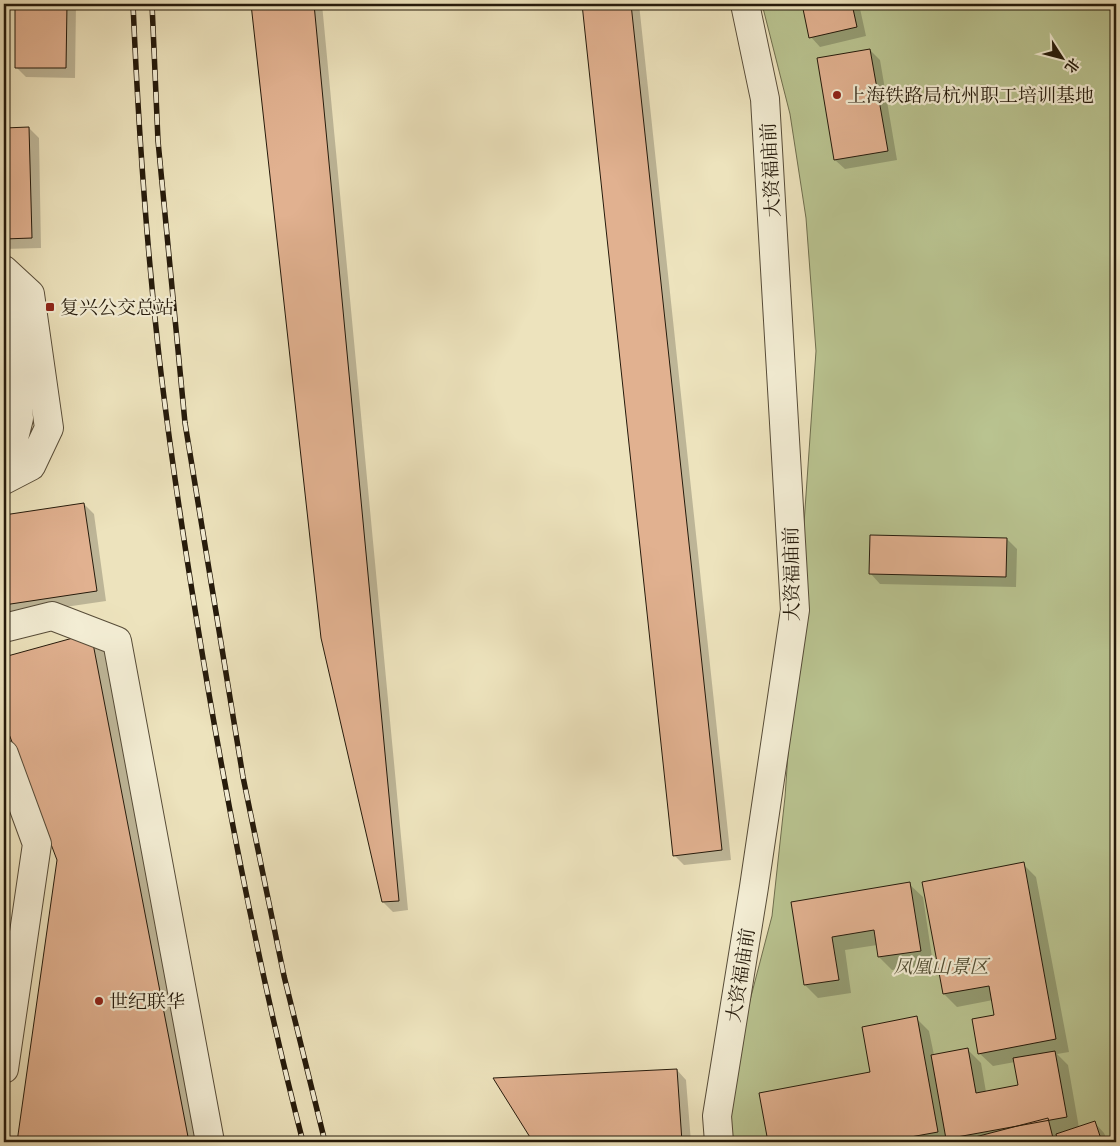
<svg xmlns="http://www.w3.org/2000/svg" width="1120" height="1146" font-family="'Libre Bodoni','Noto Serif SC',serif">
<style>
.green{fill:#b9c390;stroke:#6f6e4e}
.shadow{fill:#0003}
.building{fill:#e1b190;stroke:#251a0b}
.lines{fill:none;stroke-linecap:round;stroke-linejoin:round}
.minor-casing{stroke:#574c38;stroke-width:30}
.minor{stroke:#f3edd4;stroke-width:28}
.rail-casing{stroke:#251a0b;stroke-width:5.5}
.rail{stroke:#f3edd4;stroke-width:4;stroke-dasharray:11;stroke-linecap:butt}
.poi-dot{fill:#8f2418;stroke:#f3edd4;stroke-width:2}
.labels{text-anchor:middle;stroke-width:4.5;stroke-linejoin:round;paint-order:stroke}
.poi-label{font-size:19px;fill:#251a0b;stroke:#f3edd4;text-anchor:start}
.street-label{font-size:19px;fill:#251a0b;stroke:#f3edd4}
.park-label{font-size:19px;font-style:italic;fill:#514d33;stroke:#f3edd4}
</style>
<rect width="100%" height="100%" fill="#ede3bd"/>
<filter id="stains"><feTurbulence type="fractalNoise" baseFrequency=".004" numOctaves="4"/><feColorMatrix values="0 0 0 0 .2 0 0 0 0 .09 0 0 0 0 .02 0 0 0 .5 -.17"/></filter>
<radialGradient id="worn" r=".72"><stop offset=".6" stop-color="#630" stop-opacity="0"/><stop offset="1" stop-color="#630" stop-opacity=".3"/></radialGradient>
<path class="green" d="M762 4H1116V1142H713L772 916 785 797 816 351 806 218 790 114Z"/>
<path class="shadow" d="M17 4H76L75 78 26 77 16 67Z
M252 4H322L408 910 393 912 383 902 322 638Z
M583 4H639L731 860 684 865 674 855Z
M803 4H859L866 36 820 47 811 37Z
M870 50 880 60 897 160 845 169 835 160Z
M29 128 39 138 41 248 4 249V129Z
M84 504 94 514 106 601 4 616V516Z
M1007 539 1017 549 1016 587 880 584 871 574Z
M91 634 104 647 199 1142H18L58 860 4 717V658Z
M1023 864 1036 877 1069 1052 1057 1054 1068 1065 1079 1128 1095 1123 1104 1133 1108 1142H769L760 1094 872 1072 916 1018 929 1031 934 1055 968 1050 981 1063 986 1092 1019 1086 1015 1062 993 1066 979 1053 996 1016 993 1000 957 1007 944 994 924 883Z
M909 884 923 897 933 964 892 970 879 957 877 945 845 950 851 993 818 998 805 985 792 903Z
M677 1070 686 1080 691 1142H535L495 1079Z"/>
<path class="building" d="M15 4H67L66 68H15Z
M251 4H314L399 901 382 902 321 638Z
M582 4H631L722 850 673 856Z
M802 4H852L857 27 809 38Z
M870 49 888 151 834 160 817 58Z
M29 127 32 238 4 239V128Z
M84 503 97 591 4 605V515Z
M870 535 1007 538 1006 577 869 574Z
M91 633 189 1142H17L57 860 4 721V657Z
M1024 862 1056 1039 978 1054 972 1019 994 1015 989 986 943 994 922 882Z
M910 882 921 951 878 957 874 930 832 937 839 980 804 985 791 902Z
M917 1016 938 1132 883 1142H768L759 1093 870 1072 862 1027Z
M968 1048 976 1093 1018 1085 1013 1058 1055 1051 1067 1117 946 1139 931 1055Z
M677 1069 682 1142H533L493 1078Z
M1048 1118 1054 1142H956Z
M1095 1121 1102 1142H1058L1056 1134Z"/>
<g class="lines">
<defs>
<path id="minor" d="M4 270 30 294 49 428 31 466 4 480
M4 298 7 305 19 418 11 450 4 463
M4 628 52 616 117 641 210 1142
M4 754 37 844 4 1069
M719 1142 717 1116 754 887 795 610 765 99 745 4"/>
</defs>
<use href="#minor" class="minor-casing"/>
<use href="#minor" class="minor"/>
<defs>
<path id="rail" d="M133 4C138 121 146 239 159 356 172 469 190 582 209 694 235 845 265 995 303 1142
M152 4 158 141 185 423 243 777 284 976 325 1142"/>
</defs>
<use href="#rail" class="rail-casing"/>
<use href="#rail" class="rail"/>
</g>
<g class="poi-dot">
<circle cx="837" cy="95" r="5"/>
<rect x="45" y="302" width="10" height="10" rx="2.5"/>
<circle cx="99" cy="1001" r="5"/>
</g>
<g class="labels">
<g class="poi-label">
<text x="847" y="102">上海铁路局杭州职工培训基地</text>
<text x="60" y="314">复兴公交总站</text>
<text x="109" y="1008">世纪联华</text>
</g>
<g class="street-label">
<text transform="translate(770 170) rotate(-93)" y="7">大资福庙前</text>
<text transform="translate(791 574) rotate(-91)" y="7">大资福庙前</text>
<text transform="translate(740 975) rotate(-81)" y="7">大资福庙前</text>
</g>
<g class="park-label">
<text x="941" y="973">凤凰山景区</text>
</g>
</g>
<rect width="1120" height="1146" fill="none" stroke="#ede3bd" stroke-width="20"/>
<rect x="5" y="5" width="1110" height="1136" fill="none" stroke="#251a0b" stroke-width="2.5"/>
<rect x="10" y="10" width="1100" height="1126" fill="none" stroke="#251a0b"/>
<g transform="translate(1062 58) rotate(126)" stroke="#f3edd4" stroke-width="4" paint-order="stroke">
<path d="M0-4L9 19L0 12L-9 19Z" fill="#251a0b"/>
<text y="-8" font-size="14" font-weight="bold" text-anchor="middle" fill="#251a0b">北</text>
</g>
<rect width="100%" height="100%" filter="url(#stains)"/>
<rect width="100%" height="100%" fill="url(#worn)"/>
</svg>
